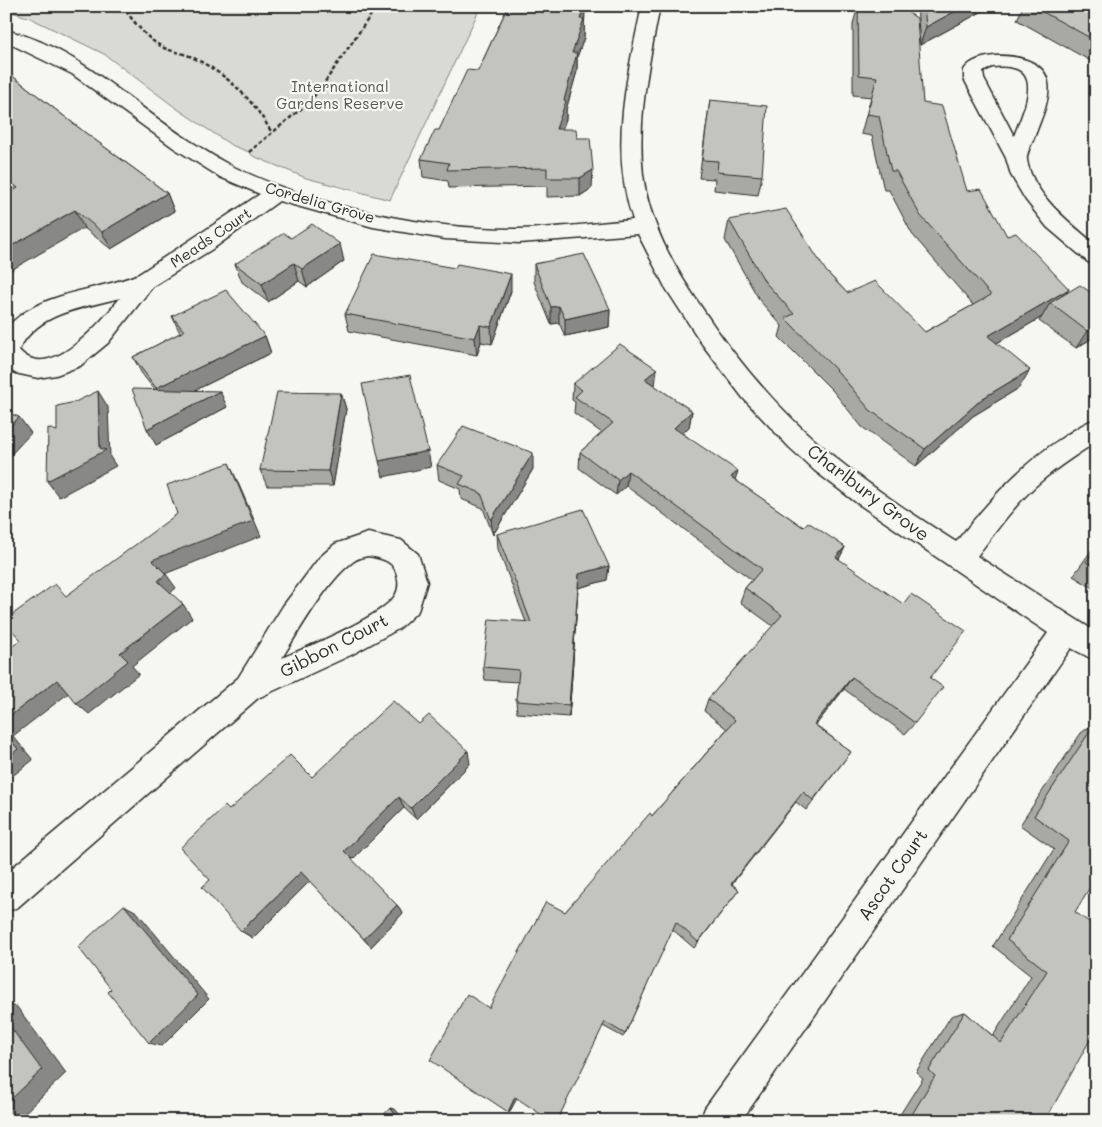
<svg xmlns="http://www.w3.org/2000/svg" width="1102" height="1127" font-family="Mali,sans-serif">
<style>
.green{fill:#d9d9d5;stroke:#828280}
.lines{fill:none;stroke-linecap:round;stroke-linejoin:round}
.street-casing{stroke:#2b2b2b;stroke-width:3}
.path{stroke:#2b2b2b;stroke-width:2.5;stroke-dasharray:4 2.5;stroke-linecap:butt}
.street{fill:#f6f6f2;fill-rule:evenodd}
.wall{fill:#a8a8a5;stroke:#2b2b2b}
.shaded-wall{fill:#888886;stroke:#2b2b2b}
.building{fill:#c3c3c0;stroke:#2b2b2b}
.labels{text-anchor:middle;stroke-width:4.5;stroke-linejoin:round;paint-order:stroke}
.far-park-label{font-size:15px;fill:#565656;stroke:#f6f6f2}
.far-street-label{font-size:15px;fill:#2b2b2b;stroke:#f6f6f2}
.street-label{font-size:18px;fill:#2b2b2b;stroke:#f6f6f2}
</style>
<rect width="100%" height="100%" fill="#f6f6f2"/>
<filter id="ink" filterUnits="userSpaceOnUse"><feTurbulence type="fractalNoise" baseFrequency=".02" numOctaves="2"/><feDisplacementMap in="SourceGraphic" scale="10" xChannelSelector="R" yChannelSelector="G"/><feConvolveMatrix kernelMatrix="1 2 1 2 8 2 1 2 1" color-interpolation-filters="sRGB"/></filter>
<g filter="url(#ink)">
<path class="green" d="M6 6H481L390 200 306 178 253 156 249 152 231 145 176 108 104 54 30 18 6 10Z"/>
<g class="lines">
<defs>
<path id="street" d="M642 6H660C649 62 637 118 643 175 649 222 672 264 698 302 735 359 780 412 832 455 871 487 914 515 956 542 988 502 1019 466 1062 438 1073 431 1083 423 1096 419V442C1076 455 1057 467 1039 483 1015 504 996 531 977 556L1096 632V661L1071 648 741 1121H700L705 1108 1048 633 857 503 815 471 789 447 743 398 702 344 665 287 638 234 519 243 445 239 373 227 279 201 214 248 153 286 108 343 80 366 56 375 38 378 15 373 6 367V329C37 291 96 292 139 274L260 194 220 177 174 148 72 74 6 42V30C77 47 130 103 190 141 205 150 220 161 236 168 318 207 428 230 519 229 557 228 595 223 633 220 609 149 627 76 642 6ZM120 298C103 320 49 385 19 350 37 312 83 308 120 298Z
M995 56C1014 55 1045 60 1048 83 1051 100 1039 123 1034 138 1031 145 1026 154 1027 160 1032 194 1071 224 1096 245V265L1088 262 1047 227 1025 199 1011 175 1006 158 964 79V70C970 60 984 57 995 56ZM992 67C1047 61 1026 105 1014 136L984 79 983 72Z
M368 533 401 540 418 554 427 582 418 611 400 628 351 655 258 698 18 907 6 912V873L238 678 283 606 319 558 335 544ZM368 556C381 558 394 561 397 575 399 582 399 588 396 594 386 615 306 648 282 658 299 631 328 579 354 561 358 558 363 557 368 556Z"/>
</defs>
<use href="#street" class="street-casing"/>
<path class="path" d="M122 6C133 20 144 36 159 45 169 52 181 52 192 57 228 75 252 98 272 133
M249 152 302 108 318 92 377 6"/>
<use href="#street" class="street"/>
</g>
<path class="wall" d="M508 6H585L584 38 577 57V71L566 110V119L562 129 577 138 592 188 580 196 547 197V186L449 188 448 181 423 177 421 159 439 130 478 71Z
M858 6H897L923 103 967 191 1007 236 1069 289 1066 294 1096 296V336L1076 348 1039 321 1042 317 997 343 1019 388 973 416 916 466 862 427 833 391 779 337 782 326 760 301 725 240 729 220 826 271 847 293 925 332 973 305 912 234 889 190H884L872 136 861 134 871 97 853 95V24Z
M917 6H992L920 45Z
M1023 6H1088L1095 9 1096 6V64L1017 20Z
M6 71 87 134 167 193 174 211 111 249 84 228 11 192 6 188Z
M710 100 762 176 758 195 714 190 715 179 699 178Z
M1096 135V148L1091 144Z
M291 238 344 261 307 287 299 281 268 302 242 282 235 264Z
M534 264 610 309 609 327 565 336 559 323 551 324 534 282Z
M511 291 492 344 481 342 477 355 349 331 345 314Z
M172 316 265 336 271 353 195 390 227 407 156 445 154 389 142 374 133 357 180 333Z
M573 384 655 386 692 411 689 427 683 433 735 480 803 527 845 547 839 559 930 678 915 723 905 734 844 689 816 725 851 752 806 810 796 802 732 884 739 890 694 948 672 929 625 1034 623 1037 603 1026 517 1098 509 1113 489 1008 565 912 652 816 727 729 704 711 708 699 773 626 740 602 745 588 752 580 626 486 616 495 579 468 580 452 602 433 574 413 575 402 572 400Z
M341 393 346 409 333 486H267L260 470Z
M437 465 533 469 493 535 483 508 461 499 460 489 439 480Z
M497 534 609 566 607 580 578 588 569 717 517 713 516 701 518 682 485 680 483 667 526 622 498 549Z
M1096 544V590L1073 576Z
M1096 722 1075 912 1045 1121H896L923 1078 916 1072 951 1016 965 1012 993 1036 1031 976 993 946 1054 849 1020 825 1081 733Z
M419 724 470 764 416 819 404 808 352 860 397 905 403 913 371 947 310 881 253 938 241 931 210 880 229 810 312 777Z"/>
<path class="shaded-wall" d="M585 6 584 38 577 57V71L566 110V119L556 147V129L564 100 572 53 580 19Z
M965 6H992L920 45 926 27Z
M593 170 592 188 580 196V178Z
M167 193 174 211 111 249 102 232Z
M75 210 84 228 6 273V249Z
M340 244 344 261 307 287 302 269Z
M294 263 299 281 268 302 262 284Z
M511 274V291L492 344 491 327Z
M1069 289 1057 308 1050 303 1042 317 978 354 988 336Z
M559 306V323L551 324V307Z
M610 309 609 327 565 336V319Z
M480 325 481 342 477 355 475 338Z
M1096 326V336L1076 348 1087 331Z
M265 336 271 353 165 405 156 388Z
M657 369 655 386 645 379Z
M1030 370 1019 388 973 416 916 466 925 449 983 398Z
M98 391 108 407 110 457 116 466 59 497 47 481 100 448Z
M220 391 227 407 156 445 147 429Z
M341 393 346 409 333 486 328 471Z
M692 411 689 427 672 444 674 428Z
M19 417 31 433 6 460V431Z
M428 451 431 467 383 477 379 461Z
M533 453V469L493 535 491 520Z
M229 463 236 478 261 536 162 575 152 560Z
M628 471 626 486 616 495 618 480Z
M738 471 733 486 731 477Z
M845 547 838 561 836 557Z
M609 566 607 580 578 588 569 717 579 574Z
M166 574 176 588 168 595 158 581Z
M183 604 192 618 132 666 139 674 89 714 76 703 120 653Z
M852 677 844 689 807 736 814 724Z
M57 680 70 692 13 736 33 760 6 781V719Z
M468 751 470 764 416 819 411 808Z
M399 797 404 808 351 861 344 851Z
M301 872 310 881 253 938 241 931Z
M124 905 137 912 209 999 162 1046 149 1043Z
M397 905 403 913 371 947 364 939Z
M6 1004 17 1007 66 1073 16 1121H6Z
M515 1097 517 1098 509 1113 508 1112Z
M390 1108 395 1109 405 1121H401Z"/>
<path class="building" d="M508 6H585L580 19H584L572 53H577L564 100 566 101 556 129H576L577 138H590L593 170 580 178H547V168L447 170 449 163 421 159 435 130H439L467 70 478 71Z
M858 6H897L917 18 923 103 942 106 967 191 981 189 1007 236 1016 233 1069 289 988 336 1030 370 983 398 925 449 870 410 839 373 785 318 794 314 765 282 729 220 786 209 826 271 847 293 875 281 925 332 991 295 920 215 896 171H891L879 116 867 114 877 77 859 75Z
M924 6H965L926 27Z
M1032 6H1088L1096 9V41Z
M6 71 87 134 167 193 102 232 75 210 6 249V194L18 188 6 178Z
M710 100 767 106 762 176 717 172 718 161 702 160Z
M312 224 340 244 302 269 294 263 262 284 235 264 284 233 291 238Z
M374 254 455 268 457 264 511 274 491 327 480 325 475 338 345 314Z
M584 254 610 309 565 319 559 306 551 307 534 264Z
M1080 285 1096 296V326L1087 331 1050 303Z
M226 290 265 336 156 388 133 357 184 331 172 316Z
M620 344 657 369 645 379 692 411 674 428 738 471 731 477 803 527 808 522 845 547 836 557 903 604 911 594 966 631 930 678 943 687 915 723 852 677 814 724 851 752 813 800 803 792 731 884 739 890 698 942 676 922 625 1034 605 1022 557 1121H551L515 1097 508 1112 430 1060 467 994 489 1008 546 902 565 912 650 813 652 816 735 720 708 699 782 615 745 588 762 569 628 471 618 480 580 452 613 423 575 397 582 390 573 384Z
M410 375 428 451 379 461 362 384Z
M132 389 220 391 147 429Z
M98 391 100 448 106 450 47 481 48 428 57 431V406L75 402Z
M277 392 341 393 328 471 260 470Z
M6 412 19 417 6 431Z
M463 426 533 453 491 520 481 493 459 484 464 476 437 465Z
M229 463 253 521 152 560 166 574 158 581 183 604 120 653 128 661 76 703 57 680 6 719V660L9 658 6 655V651L21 640 6 624V619L55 584 66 596 177 514 167 485Z
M583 509 609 566 579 574 569 705 516 701 519 670 483 667 489 619 531 622 497 534Z
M1096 549V567L1086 562Z
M393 701 419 724 429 715 468 751 411 808 399 797 344 851 397 905 364 939 301 872 241 931 202 887 210 880 180 848 225 806 229 810 290 755 312 777Z
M1096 722V877L1075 912 1096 927V1029L1045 1121H908L935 1076 929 1070 965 1012 1001 1043 1047 971 1007 940 1069 841 1034 816Z
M6 735 18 749 6 759Z
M124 905 198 995 149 1043 108 992 111 989 78 947Z
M6 1021 42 1070 6 1104Z
M390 1108 401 1121H378Z"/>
</g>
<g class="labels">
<g class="far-park-label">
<text x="340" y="92">International<tspan x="340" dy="17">Gardens Reserve</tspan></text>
</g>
<g class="far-street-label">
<text transform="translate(320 203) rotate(16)" y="5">Cordelia Grove</text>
<text transform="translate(211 238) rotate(-34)" y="5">Meads Court</text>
</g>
<g class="street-label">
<text transform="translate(868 493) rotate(37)" y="6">Charlbury Grove</text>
<text transform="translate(334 646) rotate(-27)" y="6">Gibbon Court</text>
<text transform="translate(893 875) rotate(-55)" y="6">Ascot Court</text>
</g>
</g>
<rect width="1102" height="1127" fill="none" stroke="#f6f6f2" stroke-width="25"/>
<rect x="12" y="12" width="1077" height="1102" fill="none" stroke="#2b2b2b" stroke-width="2" filter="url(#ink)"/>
</svg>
